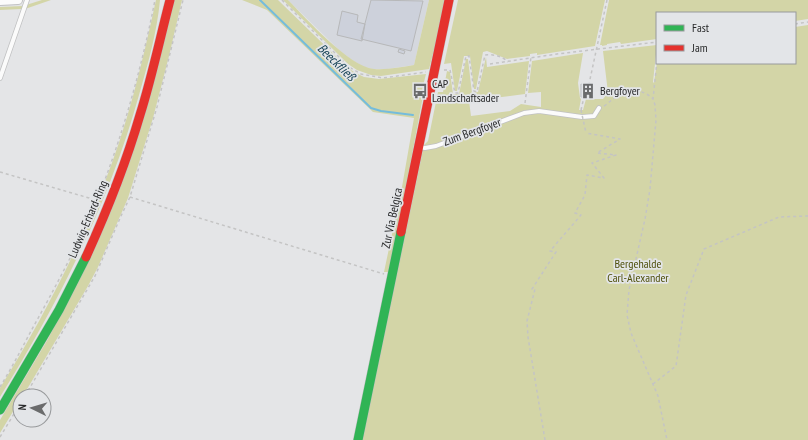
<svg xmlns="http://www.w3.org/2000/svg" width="808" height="440" font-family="'PT Sans Narrow',sans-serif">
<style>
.built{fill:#d5d8de}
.green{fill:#d3d5a7}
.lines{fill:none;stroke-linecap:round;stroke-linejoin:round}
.stream{stroke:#74bcdc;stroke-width:2}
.building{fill:#cdd1db;stroke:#b7b8b9}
.lane-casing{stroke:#c0c1c2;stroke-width:5.5}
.street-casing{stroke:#c0c1c2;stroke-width:10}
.fast-casing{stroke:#c0c1c2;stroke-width:10}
.jam-casing{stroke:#c0c1c2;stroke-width:10}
.path{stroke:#c4c4c4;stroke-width:1.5;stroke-dasharray:3 3;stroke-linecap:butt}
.lane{stroke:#fbfbfb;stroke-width:4}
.street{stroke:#fbfbfb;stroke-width:8}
.fast{stroke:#30b455;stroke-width:9}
.jam{stroke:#e5322d;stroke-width:9}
.path-bridge{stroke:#c4c4c4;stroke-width:1.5;stroke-dasharray:3 3;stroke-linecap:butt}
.labels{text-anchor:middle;stroke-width:3.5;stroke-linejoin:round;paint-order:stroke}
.poi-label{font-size:12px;fill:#28292a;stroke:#e3e5e8;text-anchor:start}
.street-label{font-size:12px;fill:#28292a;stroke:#e3e5e8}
.park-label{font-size:12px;fill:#4f500a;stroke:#e3e5e8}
.water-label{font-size:13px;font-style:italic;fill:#184457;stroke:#e3e5e8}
</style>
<rect width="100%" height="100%" fill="#e4e5e7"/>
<path class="built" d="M288 0H429L414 65 387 69H373L364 67 352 60 339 50Z"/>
<path class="green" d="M42 0H51L25 9 26 5Z
M156 0H160C157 32 148 64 139 95 109 203 59 302 0 397V388C39 325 74 258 102 189 127 128 142 64 156 0Z
M174 0H182L169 56 153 118 128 198 98 267 88 286 23 396H20V400L0 433V420L48 339 102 231Z
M242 0H278L347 67 354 72 364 77 379 79 426 74 422 90 424 91 390 272H384L402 187 414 118 373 112 267 10Z
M283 0H288C307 19 348 66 374 69 387 70 401 67 414 65L429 0H447L429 69 381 76 371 75 357 70 348 64Z
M458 0H605L595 46 537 55V53L530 54V56L507 59 487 51 483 52 476 89H474L470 56H464L457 91H455L451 63 444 64Z
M609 0H808V19L795 21V13H657V39L621 44 620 42 607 44V45L602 46V45H600Z
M23 6 22 9 0 10V7Z
M808 25V440H362L424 145 428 141 438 92H443L447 71 450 72 453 94H459L466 59H468L472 93 478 92 486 57 487 67 529 61 525 94 469 101 471 116 510 111 521 104 541 107V92L528 93 532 61 583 53 578 83 580 98 581 99 579 110H583L586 99H603L608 93 603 51 657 45 653 82 654 83 657 62V63H795V27Z"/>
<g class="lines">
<path class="stream" d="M260 0 371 108 381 111 413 115"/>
</g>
<path class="building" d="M371 0 423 1 411 51 361 39Z
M342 11 358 15 357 22 365 24 362 41 337 35Z
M399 49 405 51 404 54 398 52Z
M581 84 591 86 592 88H593V98L581 97Z"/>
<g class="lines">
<defs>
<path id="lane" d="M0 78 27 0
M419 147 425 148 436 146 524 113 539 111 582 117 594 116 599 108"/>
<path id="street" d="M0 1 18 0"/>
<path id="fast" d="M0 410 59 310 86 257
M358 440 401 232"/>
<path id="jam" d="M401 232 449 0
M86 257C107 211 126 163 140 115 152 77 160 38 170 0"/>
</defs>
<use href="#lane" class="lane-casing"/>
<use href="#street" class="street-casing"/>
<use href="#fast" class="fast-casing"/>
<use href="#jam" class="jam-casing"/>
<path class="path" d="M282 0 349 67 361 74 383 78 426 72
M795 24 808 22
M657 61 653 99 655 105 656 120 650 189 645 219 629 290 627 315 631 333 658 396 667 440
M490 64 557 54 657 42
M444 70H450L455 93H458L466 56H469L474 91 477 92 485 55C492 54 503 56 508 62
M525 103 531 57
M604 106C609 103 612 99 617 96 629 88 643 89 653 99
M581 110 584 97V87L587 95 589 84 607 0
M0 172 89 198 93 205
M130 197 384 274
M653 384 676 366 686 295 704 249 779 217 808 216
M0 387C11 369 21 350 31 331 56 286 82 238 101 190 124 131 143 62 155 0
M25 396 95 276 121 216 130 197 157 107 183 0
M0 437 20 404
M545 440 528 337 527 321 535 289H532L556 252 550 251 581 215 575 213 585 195 587 175 604 178 592 163 616 155 597 153 620 139 586 133"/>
<use href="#lane" class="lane"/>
<use href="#street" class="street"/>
<use href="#fast" class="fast"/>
<use href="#jam" class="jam"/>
<path class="path-bridge" d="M581 110 586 133"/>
</g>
<defs>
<symbol id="bus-bare" viewBox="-9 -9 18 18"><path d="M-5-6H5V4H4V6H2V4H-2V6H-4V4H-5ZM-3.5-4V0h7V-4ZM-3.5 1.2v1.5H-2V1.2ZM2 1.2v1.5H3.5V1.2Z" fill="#6a6b6c" stroke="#e3e5e8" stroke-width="2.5" paint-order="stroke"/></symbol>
<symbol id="building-bare" viewBox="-9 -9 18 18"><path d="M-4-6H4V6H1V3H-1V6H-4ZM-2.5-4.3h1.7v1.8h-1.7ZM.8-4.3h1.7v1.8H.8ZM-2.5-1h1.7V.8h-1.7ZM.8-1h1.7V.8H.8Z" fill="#6a6b6c" stroke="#e3e5e8" stroke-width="2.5" paint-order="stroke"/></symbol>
</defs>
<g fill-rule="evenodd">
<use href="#bus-bare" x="409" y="80" width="22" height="22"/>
<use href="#building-bare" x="577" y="80" width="22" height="22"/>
</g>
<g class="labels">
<g class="poi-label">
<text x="432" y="88">CAP<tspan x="432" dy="14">Landschaftsader</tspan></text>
<text x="600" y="95">Bergfoyer</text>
</g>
<g class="street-label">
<text transform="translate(472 132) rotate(-20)" y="4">Zum Bergfoyer</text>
<text transform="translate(392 218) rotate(-78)" y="4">Zur Via Belgica</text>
<text transform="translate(88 219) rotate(-67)" y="4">Ludwig-Erhard-Ring</text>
</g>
<g class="park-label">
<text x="638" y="268">Bergehalde<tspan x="638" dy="14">Carl-Alexander</tspan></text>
</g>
<g class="water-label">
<text transform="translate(337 62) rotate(44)" y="5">Beeckfließ</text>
</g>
</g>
<rect x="656" y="12" width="140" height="52" fill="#e3e5e8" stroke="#989a9c"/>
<rect x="664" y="25" width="20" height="6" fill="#30b455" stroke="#989a9c"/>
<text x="692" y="32" font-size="12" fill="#28292a">Fast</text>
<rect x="664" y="45" width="20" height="6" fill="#e5322d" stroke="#989a9c"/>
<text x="692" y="52" font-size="12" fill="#28292a">Jam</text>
<g transform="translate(32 408) rotate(275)"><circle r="19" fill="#e3e5e8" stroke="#989a9c"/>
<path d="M0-3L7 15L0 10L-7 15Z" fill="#6a6b6c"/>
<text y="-6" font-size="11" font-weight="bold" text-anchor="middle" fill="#28292a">N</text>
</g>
</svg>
